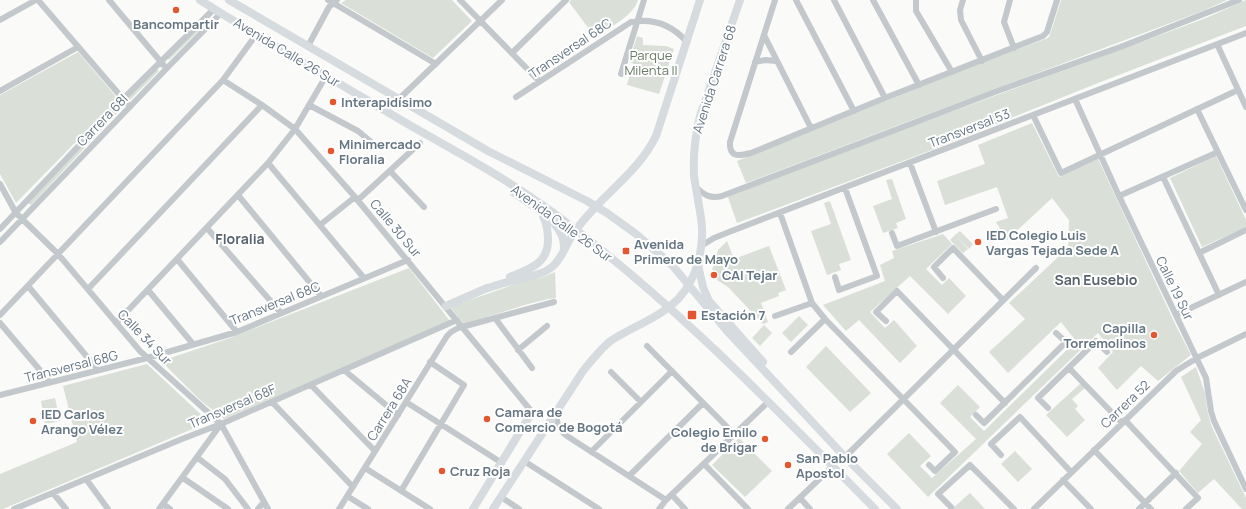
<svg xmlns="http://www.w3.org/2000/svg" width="1246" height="509" font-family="Manrope,sans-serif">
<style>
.green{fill:#dadfd7}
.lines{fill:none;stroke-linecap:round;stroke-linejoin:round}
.minor{stroke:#c3c8cc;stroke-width:6}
.major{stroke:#d6dbdf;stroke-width:8}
.poi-dot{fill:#e4572e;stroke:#fff;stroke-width:1.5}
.labels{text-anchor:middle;stroke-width:4;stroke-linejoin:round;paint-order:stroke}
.poi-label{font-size:13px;font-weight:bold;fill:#657683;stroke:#fff;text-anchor:start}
.street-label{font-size:13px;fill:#657683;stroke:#fff}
.park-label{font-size:13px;fill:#687a64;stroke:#fff}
.neighbourhood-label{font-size:14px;font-weight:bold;fill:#57646e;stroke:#fff}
</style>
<rect width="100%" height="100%" fill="#fafaf8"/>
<path class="green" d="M346 0H452L472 21 433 58 341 3Z
M571 0H638C633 17 609 27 595 37L569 2Z
M1061 0H1227L1205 10 896 126 746 183 737 161 985 61 1048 38 1050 35Z
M1246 0V26L1098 83 929 151 737 223 728 197 791 171 1206 18Z
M205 21 207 23 169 60 167 57Z
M637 36 643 38V45L666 46 674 49 659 94 627 85 633 63 629 62Z
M78 52 118 99 16 203 0 174V95Z
M157 69 159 71 129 101 127 99Z
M120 106 122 108 31 205 28 203Z
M1032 123 1059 177 1098 159 1177 328 1191 355 1158 381 1141 366 1117 390 1098 368 1113 352 1098 333 928 497 887 454 909 433 931 456 920 466 932 478 976 439 940 403 958 385 980 407 970 417 984 431 1076 341 1061 322 1008 373 989 352 1025 319 1009 303 1068 248 1069 220 1052 198 1007 240 996 222 1008 218 997 187 945 205 937 181 985 164 978 145Z
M1216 156 1246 220V227L1202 247 1170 178Z
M892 179 906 219 896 223 898 228 883 233 873 206 892 199 886 180Z
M830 201 851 260 839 264 841 270 827 275 811 231 831 224 824 203Z
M960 231 973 244 969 249 955 235Z
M943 234 952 244 926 269 942 285 949 278 966 296 948 314 910 276 870 312 885 328 894 320 917 346 900 363 859 320 846 331 823 305 885 281 880 265 894 258 892 251Z
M955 235 968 249 963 253 950 240Z
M727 241 734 259 769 246 786 290 778 293 779 296 761 303 768 322 763 324 728 287 717 280 718 272 712 270 718 250Z
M409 268 450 321 224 419 200 400 161 361 230 338Z
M555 272 556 298 548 299 528 304 464 324 450 307 524 281 541 278Z
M799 316 808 325 791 342 782 333Z
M764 325 772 333 760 346 752 338Z
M826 346 871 393 850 412 806 367Z
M147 364 209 422 3 509H0V474L77 442 63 386Z
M1196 367 1205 393 1207 409 1211 425 1246 498V509H1242L1214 479 1198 493 1179 471 1202 444 1190 432 1201 420 1181 377Z
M1081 383 1085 388 1072 399 1078 406 1075 409 1085 420 1067 437 1046 415Z
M55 398 60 421 45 424 41 401Z
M739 438 772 471 745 497 712 465Z
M1015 451 1032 469 1018 482 1001 464Z
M970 493 985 509H952Z"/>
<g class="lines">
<path class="minor" d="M38 0 130 107
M109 0 166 68
M328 0 436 64
M460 0 539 81
M775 0 730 142C729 158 739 156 751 153L885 98 1043 36 1047 32 1057 0
M796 0 854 111
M834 0 885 98
M873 0 919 85
M916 0V11L952 72
M963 0 960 10 961 20 982 61
M1010 0 1004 22 1014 48
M0 20 36 0
M764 35 811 128
M1217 44 1246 107
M308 46 329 7 337 0
M512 53 566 0
M755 62 765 60 776 61
M621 74 644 0
M223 80 262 105 295 129 355 197 532 412
M0 91 78 47
M516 97 631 22C653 18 672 25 687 42
M399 99 502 0
M1075 99 1119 196 1206 378 1211 411 1214 421 1246 489
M309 105 358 131 376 146
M1197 109 1246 210
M1033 115 1061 173 1238 90
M268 163 364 278
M910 163 936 232
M390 171 424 207
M1163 177 1219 295
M0 184 16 213 58 254 140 351 221 424 268 509
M696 187C704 195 710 199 722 196L1000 90 1123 46 1239 0
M238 195 321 296
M1119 196 1218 152
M358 200 420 143
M780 213 812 303 825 319 955 452 935 471 929 465
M320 225 355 197
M207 228 281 313
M0 229 123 99 214 9
M892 233 897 246 996 209
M0 242 170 65 221 13
M701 246 714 238 729 232 1246 33
M1199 253 1246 230
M177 259 237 332
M835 277 839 290 877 276 845 188
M943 278 934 267 953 248 1003 300
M28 286 98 370
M88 289 262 105
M148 290 193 344
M0 315 223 80 256 35
M1176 315 1246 282
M775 316 812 303
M495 318 532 368
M886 321 876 312 897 291 1005 403
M0 323 50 382
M116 323 268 163 295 129 326 76
M647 346 735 435
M518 350 547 326
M791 352 825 319
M1069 368 1122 423
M344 370 398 415
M611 372 641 402
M311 385 375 451
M0 395 147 358 237 332 408 260
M272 402 353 487
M406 402 502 463
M1048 408 1038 398 1096 341 1107 352
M557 411C556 423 558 429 567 436L666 500
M976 415 984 423 1066 342 1056 333
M1125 420 1198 498 1186 509
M1094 450 1151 509
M591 452 672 371
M1001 455 991 444 1020 417 1071 472
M845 457 1036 268
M198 458 225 479 248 509
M524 461 599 509
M704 464 748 509
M365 468 430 509
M629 476 703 403
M183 478 228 509
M86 479 108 509
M1063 480 1091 509
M401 491 464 385 430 362
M53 493 66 509
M672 495 685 509
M347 496 368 509
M501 497 519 509
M800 498 810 509
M163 504 170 509
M951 507 938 494 970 465 1014 509
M14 509 182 439 221 424 457 320
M159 509 221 424
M258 509 264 502
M339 509 447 336 451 332 458 328 554 302
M659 509 666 500 768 402
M788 509 833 466
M1034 509 1176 371 1197 358 1246 334
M1139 509 1176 473"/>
<path class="major" d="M200 0C270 44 342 85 413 127 459 153 505 178 548 209 668 296 771 404 875 509
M229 0 488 151 587 201 607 213 636 234 672 265 727 331 845 457 897 509
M513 192C527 202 554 217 561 234 564 239 564 244 564 249
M698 265 703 287 709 301 763 362
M510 277C529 269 548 264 548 240 548 232 547 224 543 216
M482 290C492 287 502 283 512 281 525 277 541 276 552 267 562 259 566 244 573 234 597 198 637 175 656 136L700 0
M446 306 487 288
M473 509 532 412
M493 509 583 371C592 360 601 348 612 340 634 326 661 317 679 298 698 277 705 245 701 218 699 204 696 190 694 176 693 155 695 136 700 116L740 0"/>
</g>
<g class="poi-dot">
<circle cx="176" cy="10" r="4"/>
<circle cx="333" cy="102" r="4"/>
<circle cx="331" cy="151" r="4"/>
<circle cx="978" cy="242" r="4"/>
<rect x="622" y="247" width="8" height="8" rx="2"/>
<circle cx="714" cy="275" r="4"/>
<rect x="687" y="310" width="10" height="10" rx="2"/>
<circle cx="1154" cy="335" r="4"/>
<circle cx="487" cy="419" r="4"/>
<circle cx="33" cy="421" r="4"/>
<circle cx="765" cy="439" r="4"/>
<circle cx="788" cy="465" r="4"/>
<circle cx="442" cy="471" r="4"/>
</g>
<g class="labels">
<g class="poi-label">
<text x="176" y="29" text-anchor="middle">Bancompartir</text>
<text x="341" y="107">Interapidísimo</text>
<text x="339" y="149">Minimercado<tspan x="339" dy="15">Floralia</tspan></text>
<text x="986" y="240">IED Colegio Luis<tspan x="986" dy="15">Vargas Tejada Sede A</tspan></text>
<text x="634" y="249">Avenida<tspan x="634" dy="15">Primero de Mayo</tspan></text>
<text x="722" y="280">CAI Tejar</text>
<text x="701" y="320">Estación 7</text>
<text x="1146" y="333" text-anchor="end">Capilla<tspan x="1146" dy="15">Torremolinos</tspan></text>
<text x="495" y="417">Camara de<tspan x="495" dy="15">Comercio de Bogotá</tspan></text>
<text x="41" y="419">IED Carlos<tspan x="41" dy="15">Arango Vélez</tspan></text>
<text x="757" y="437" text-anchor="end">Colegio Emilo<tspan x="757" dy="15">de Brigar</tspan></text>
<text x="796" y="463">San Pablo<tspan x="796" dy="15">Apostol</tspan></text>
<text x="450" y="476">Cruz Roja</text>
</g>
<g class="street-label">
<text transform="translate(570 48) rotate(-34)" y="5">Transversal 68C</text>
<text transform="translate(287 52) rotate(31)" y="5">Avenida Calle 26 Sur</text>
<text transform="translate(714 79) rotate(-72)" y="5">Avenida Carrera 68</text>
<text transform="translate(102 120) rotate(-46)" y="5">Carrera 68I</text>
<text transform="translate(969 128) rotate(-21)" y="5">Transversal 53</text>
<text transform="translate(562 223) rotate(36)" y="5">Avenida Calle 26 Sur</text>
<text transform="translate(396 228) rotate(50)" y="5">Calle 30 Sur</text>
<text transform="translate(1175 288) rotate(64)" y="5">Calle 19 Sur</text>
<text transform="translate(275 303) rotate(-22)" y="5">Transversal 68C</text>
<text transform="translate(145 337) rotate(46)" y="5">Calle 34 Sur</text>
<text transform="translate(71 366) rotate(-14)" y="5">Transversal 68G</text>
<text transform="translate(1125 404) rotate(-44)" y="5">Carrera 52</text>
<text transform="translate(232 406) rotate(-23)" y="5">Transversal 68F</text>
<text transform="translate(389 409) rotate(-58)" y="5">Carrera 68A</text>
</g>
<g class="park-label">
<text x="651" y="60">Parque<tspan x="651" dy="15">Milenta II</tspan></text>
</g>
<g class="neighbourhood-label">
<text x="240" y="244">Floralia</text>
<text x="1096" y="285">San Eusebio</text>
</g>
</g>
</svg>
